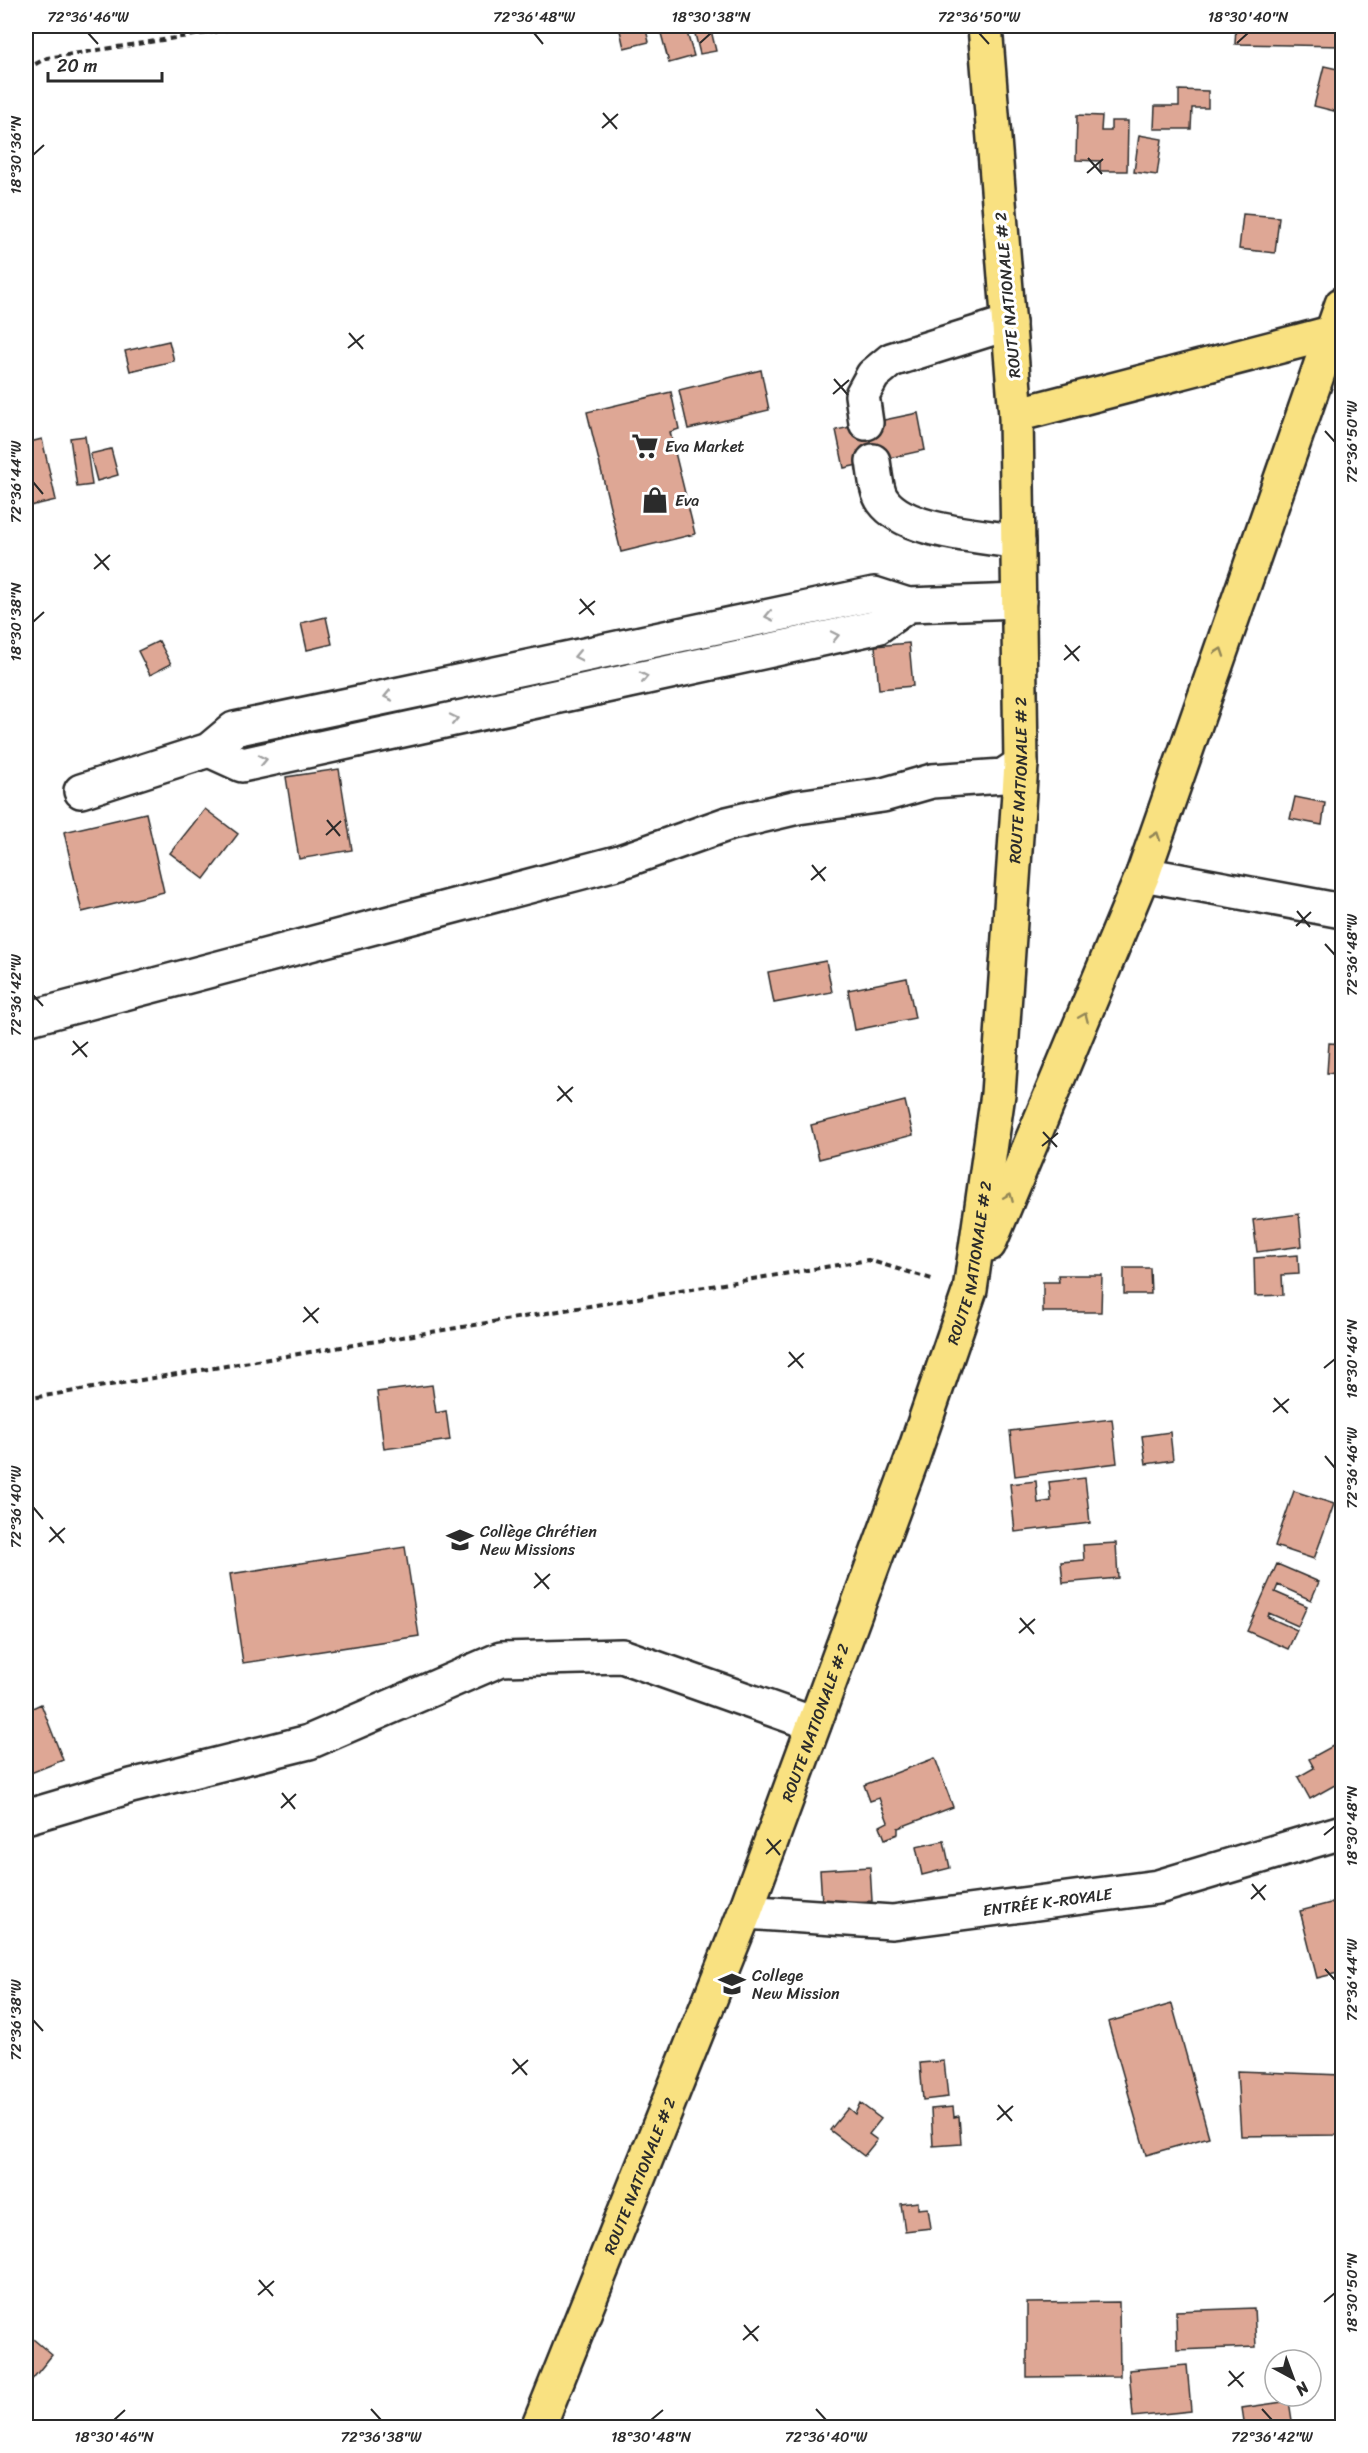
<svg xmlns="http://www.w3.org/2000/svg" width="1368" height="2453" font-family="Sriracha,sans-serif">
<style>
.building{fill:#dea795;stroke:#2b2b2b;stroke-width:1.5}
.lines{fill:none;stroke-linecap:round;stroke-linejoin:round}
.minor-casing{stroke:#2b2b2b;stroke-width:38}
.major-casing{stroke:#2b2b2b;stroke-width:38}
.path{stroke:#2b2b2b;stroke-width:4;stroke-dasharray:6 4.5;stroke-linecap:butt}
.minor{stroke:#fff;stroke-width:33}
.major{stroke:#f9e181;stroke-width:33}
.oneway{stroke:#a0a0a0}
.oneway2{stroke:#928656}
.ticks{fill:none;stroke:#2b2b2b;stroke-width:2}
.labels{text-anchor:middle;stroke-width:6;stroke-linejoin:round;paint-order:stroke}
.street-label{font-size:16px;fill:#2b2b2b;stroke:#fff}
.poi-label{font-size:16px;fill:#2b2b2b;stroke:#fff;text-anchor:start}
.neatline{fill:none;stroke:#2b2b2b;stroke-width:2}
.ticks-label{font-size:15px;text-anchor:middle;fill:#2b2b2b}
</style>
<rect width="100%" height="100%" fill="#fff"/>
<filter id="ink" filterUnits="userSpaceOnUse"><feTurbulence type="fractalNoise" baseFrequency=".0167" numOctaves="2"/><feDisplacementMap in="SourceGraphic" scale="12" xChannelSelector="R" yChannelSelector="G"/><feConvolveMatrix kernelMatrix="1 2 1 2 8 2 1 2 1" color-interpolation-filters="sRGB"/></filter>
<g filter="url(#ink)">
<path class="building" d="M619 26H645L649 42 624 48Z
M659 26H685L694 56 669 63Z
M693 26H710L716 51 700 54Z
M1236 26H1342V46L1235 44Z
M1324 66 1342 70V113L1314 106Z
M1179 90 1208 91V108H1192L1191 129H1154L1155 106H1179Z
M1077 115 1102 116 1101 131H1111V121H1128L1127 171H1100V161L1076 160Z
M1139 135 1162 139 1157 175 1134 172Z
M1243 214 1279 217 1275 253 1239 249Z
M169 341 174 361 130 371 125 351Z
M761 370 769 410 688 429 679 390Z
M671 392 679 429 670 432 695 534 621 552 587 412Z
M918 413 925 450 844 468 836 430Z
M85 436 92 485 77 487 70 438Z
M42 439 56 500 26 507V443Z
M111 449 118 475 97 481 90 454Z
M326 617 332 644 307 650 301 623Z
M159 641 171 664 150 675 138 651Z
M909 643 913 686 879 689 875 646Z
M339 769 352 850 299 859 286 777Z
M1295 797 1325 803 1322 825 1290 819Z
M205 809 238 834 204 879 170 853Z
M146 813 164 892 82 912 64 832Z
M826 961 832 992 774 1003 768 972Z
M907 978 915 1018 855 1030 848 990Z
M1329 1043 1342 1044V1074L1327 1073Z
M905 1101 913 1135 819 1159 811 1125Z
M1299 1214 1302 1246 1257 1252 1253 1220Z
M1298 1255 1299 1274 1282 1275 1283 1295 1255 1296 1254 1258Z
M1124 1268H1150L1151 1294H1124Z
M1058 1275H1102L1101 1312H1043V1282H1059Z
M432 1385 436 1413 446 1411 450 1440 384 1449 377 1392Z
M1112 1419 1117 1463 1015 1476 1010 1431Z
M1170 1432 1173 1460 1146 1464 1142 1436Z
M1085 1478 1090 1523 1015 1532 1010 1484 1036 1481 1038 1503 1051 1501 1049 1482Z
M1294 1491 1334 1504 1314 1559 1275 1546Z
M1116 1543 1118 1578 1063 1583 1061 1562 1084 1560 1083 1545Z
M405 1547 419 1636 243 1663 230 1574Z
M1277 1564 1319 1582 1311 1600 1278 1585 1275 1592 1307 1606 1298 1626 1269 1613 1268 1617 1297 1630 1288 1649 1247 1631Z
M41 1704 63 1760 26 1775V1711Z
M1342 1741V1781L1310 1799 1298 1777 1314 1768 1309 1759Z
M935 1758 953 1807 898 1828V1834L885 1839 880 1826 888 1822 879 1798 870 1801 864 1785Z
M944 1841 950 1868 922 1875 916 1847Z
M870 1867 872 1901 822 1903 820 1870Z
M1342 1900V1972L1317 1978 1300 1911Z
M1172 2004 1209 2137 1146 2155 1108 2022Z
M944 2061 948 2097 923 2100 920 2063Z
M1237 2071 1342 2075V2135L1241 2136Z
M860 2103 881 2119 869 2134 877 2140 864 2156 830 2130 848 2108 855 2114Z
M953 2107 954 2117 959 2116 961 2144 933 2146 931 2109Z
M918 2202V2209L928 2208 931 2228 905 2231 901 2204Z
M1119 2302 1120 2376 1027 2377V2303Z
M1254 2308 1256 2347 1177 2350 1176 2311Z
M26 2333 52 2355 26 2387Z
M1187 2365 1191 2411 1133 2417 1129 2370Z
M1289 2401 1293 2427 1245 2428 1242 2408Z"/>
<g class="lines">
<defs>
<g id="minor">
<path d="M866 423 862 395 873 375 891 360 1009 323"/>
<path d="M873 461C875 472 876 492 883 501 906 533 981 535 1018 542"/>
<path d="M209 750 242 765 877 627 908 605"/>
<path d="M81 791 209 750 234 729 874 594 908 605 1019 601"/>
<path d="M1143 874 1342 911"/>
<path d="M26 1019 620 862 727 824 798 807 883 795 932 781 1003 776 1021 764"/>
<path d="M26 1817 131 1786 309 1742 501 1659 622 1656 814 1724"/>
<path id="s1" d="M745 1912 892 1922 1158 1887 1342 1832"/>
</g>
<g id="major">
<path d="M1016 415 1331 333"/>
<path d="M989 1244 1143 874 1342 304"/>
<path id="s2" d="M538 2428 745 1912 913 1456 970 1290 998 1094 1021 764 1016 415 985 26"/>
</g>
</defs>
<use href="#minor" class="minor-casing"/>
<use href="#major" class="major-casing"/>
<path class="path" d="M26 69 47 58 252 26
M26 1399 868 1260 935 1280"/>
<use href="#minor" class="minor"/>
<use href="#major" class="major"/>
</g>
<defs><path id="oneway-chevron" d="M-2-3.5L2.5 0L-2 3.5" fill="none" stroke-width="1.6" stroke-linecap="round" stroke-linejoin="round" transform="scale(1.5)"/></defs>
<g class="oneway">
<use href="#oneway-chevron" transform="translate(769 616) rotate(168)"/>
<use href="#oneway-chevron" transform="translate(835 636) rotate(-12)"/>
<use href="#oneway-chevron" transform="translate(578 656) rotate(168)"/>
<use href="#oneway-chevron" transform="translate(644 677) rotate(-12)"/>
<use href="#oneway-chevron" transform="translate(388 696) rotate(168)"/>
<use href="#oneway-chevron" transform="translate(454 719) rotate(-12)"/>
<use href="#oneway-chevron" transform="translate(263 760) rotate(-12)"/>
</g>
<g class="oneway2">
<use href="#oneway-chevron" transform="translate(1220 652) rotate(-71)"/>
<use href="#oneway-chevron" transform="translate(1156 836) rotate(-71)"/>
<use href="#oneway-chevron" transform="translate(1084 1017) rotate(-67)"/>
<use href="#oneway-chevron" transform="translate(1009 1197) rotate(-67)"/>
</g>
</g>
<path class="ticks" d="M88 33 98 44M534 33 543 44M979 33 989 44M700 43 711 33M1237 43 1248 33M603 113 617 129M602 128 618 114M33 155 44 145M1088 158 1102 174M1087 173 1103 159M349 333 363 349M348 348 364 335M834 379 848 395M833 394 849 380M1325 431 1335 442M33 482 43 494M95 554 109 570M94 569 110 555M580 599 594 615M579 614 595 601M33 622 44 612M1065 645 1079 661M1064 660 1080 646M327 820 340 836M326 835 341 821M812 865 825 881M811 880 826 867M1297 911 1310 927M1296 926 1311 912M1325 944 1335 955M33 995 43 1006M73 1041 87 1057M72 1055 88 1042M558 1086 572 1102M557 1101 573 1087M1043 1132 1057 1147M1042 1146 1058 1133M304 1307 318 1323M303 1322 319 1308M789 1352 803 1368M788 1367 804 1353M1324 1368 1335 1359M1274 1398 1288 1413M1273 1412 1289 1399M1325 1456 1335 1468M33 1507 43 1519M50 1527 64 1543M49 1542 65 1528M535 1573 549 1589M534 1588 550 1574M1020 1618 1034 1634M1019 1633 1035 1619M282 1793 295 1809M281 1808 296 1794M1324 1835 1335 1826M767 1839 780 1855M766 1854 781 1840M1252 1884 1265 1900M1251 1899 1266 1885M1325 1969 1335 1980M33 2020 43 2031M513 2059 527 2075M512 2074 528 2060M998 2105 1012 2121M997 2120 1013 2106M259 2280 273 2296M258 2295 274 2281M1324 2302 1335 2293M744 2325 758 2341M743 2340 759 2326M1229 2371 1243 2387M1228 2386 1244 2372M371 2409 381 2420M816 2409 826 2420M1262 2409 1272 2420M114 2420 125 2410M651 2420 663 2410"/>
<defs>
<symbol id="supermarket-bare" viewBox="-9 -9 18 18"><path d="M-6-5.5h2.5l.6 2H6L4.5 2H-2.5L-4.4-4H-6ZM-1.5 3.2a1.3 1.3 0 1 0 .1 0ZM3 3.2a1.3 1.3 0 1 0 .1 0Z" fill="#2b2b2b" stroke="#fff" stroke-width="2.5" paint-order="stroke"/></symbol>
<symbol id="shop-bare" viewBox="-9 -9 18 18"><path d="M-5-2.5h2.3a2.7 3.5 0 0 1 5.4 0H5L5.5 6h-11ZM-1.5-2.5h3a1.5 2.3 0 0 0-3 0Z" fill="#2b2b2b" stroke="#fff" stroke-width="2.5" paint-order="stroke"/></symbol>
<symbol id="school-bare" viewBox="-9 -9 18 18"><path d="M0-5L7-2L0 1L-7-2ZM-4 1L0 2.5L4 1V4Q0 6-4 4Z" fill="#2b2b2b" stroke="#fff" stroke-width="2.5" paint-order="stroke"/></symbol>
</defs>
<g fill-rule="evenodd">
<use href="#supermarket-bare" x="626" y="427" width="38" height="38"/>
<use href="#shop-bare" x="636" y="481" width="38" height="38"/>
<use href="#school-bare" x="441" y="1521" width="38" height="38"/>
<use href="#school-bare" x="713" y="1965" width="38" height="38"/>
</g>
<g class="labels">
<g class="street-label">
<text transform="translate(1007 295) rotate(-95)" y="6">ROUTE NATIONALE # 2</text>
<text dy="6" stroke="none"><textPath href="#s2" startOffset="1730">ROUTE NATIONALE # 2</textPath></text>
<text dy="6" stroke="none"><textPath href="#s2" startOffset="1244">ROUTE NATIONALE # 2</textPath></text>
<text dy="6" stroke="none"><textPath href="#s2" startOffset="758">ROUTE NATIONALE # 2</textPath></text>
<text dy="6" stroke="none"><textPath href="#s1" startOffset="304">ENTRÉE K-ROYALE</textPath></text>
<text dy="6" stroke="none"><textPath href="#s2" startOffset="272">ROUTE NATIONALE # 2</textPath></text>
</g>
<g class="poi-label">
<text x="665" y="452">Eva Market</text>
<text x="675" y="506">Eva</text>
<text x="480" y="1537">Collège Chrétien<tspan x="480" dy="18">New Missions</tspan></text>
<text x="752" y="1981">College<tspan x="752" dy="18">New Mission</tspan></text>
</g>
</g>
<rect width="1368" height="2453" fill="none" stroke="#fff" stroke-width="66"/>
<g transform="translate(1293 2378) rotate(139)"><circle r="28" fill="#ffffff" stroke="#aaaaaa" stroke-width="1.5"/>
<path d="M0-4.5L10 22L0 15L-10 22Z" fill="#2b2b2b"/>
<text y="-9" font-size="16" font-weight="bold" text-anchor="middle" fill="#2b2b2b">N</text>
</g>
<path d="M48 72v9h114v-9" fill="none" stroke="#2b2b2b" stroke-width="3"/>
<text x="57" y="72" font-size="18" fill="#2b2b2b" stroke="#ffffff" stroke-width="4.5" paint-order="stroke">20 m</text>
<rect x="33" y="33" width="1302" height="2387" class="neatline"/>
<g class="ticks-label">
<text x="88" y="22">72°36'46"W</text>
<text x="534" y="22">72°36'48"W</text>
<text x="711" y="22">18°30'38"N</text>
<text x="979" y="22">72°36'50"W</text>
<text x="1248" y="22">18°30'40"N</text>
<text transform="translate(16 155) rotate(-90)" y="5">18°30'36"N</text>
<text transform="translate(1352 442) rotate(-90)" y="5">72°36'50"W</text>
<text transform="translate(16 482) rotate(-90)" y="5">72°36'44"W</text>
<text transform="translate(16 622) rotate(-90)" y="5">18°30'38"N</text>
<text transform="translate(1352 955) rotate(-90)" y="5">72°36'48"W</text>
<text transform="translate(16 995) rotate(-90)" y="5">72°36'42"W</text>
<text transform="translate(1352 1359) rotate(-90)" y="5">18°30'46"N</text>
<text transform="translate(1352 1468) rotate(-90)" y="5">72°36'46"W</text>
<text transform="translate(16 1507) rotate(-90)" y="5">72°36'40"W</text>
<text transform="translate(1352 1826) rotate(-90)" y="5">18°30'48"N</text>
<text transform="translate(1352 1980) rotate(-90)" y="5">72°36'44"W</text>
<text transform="translate(16 2020) rotate(-90)" y="5">72°36'38"W</text>
<text transform="translate(1352 2293) rotate(-90)" y="5">18°30'50"N</text>
<text x="114" y="2442">18°30'46"N</text>
<text x="381" y="2442">72°36'38"W</text>
<text x="651" y="2442">18°30'48"N</text>
<text x="826" y="2442">72°36'40"W</text>
<text x="1272" y="2442">72°36'42"W</text>
</g>
</svg>
